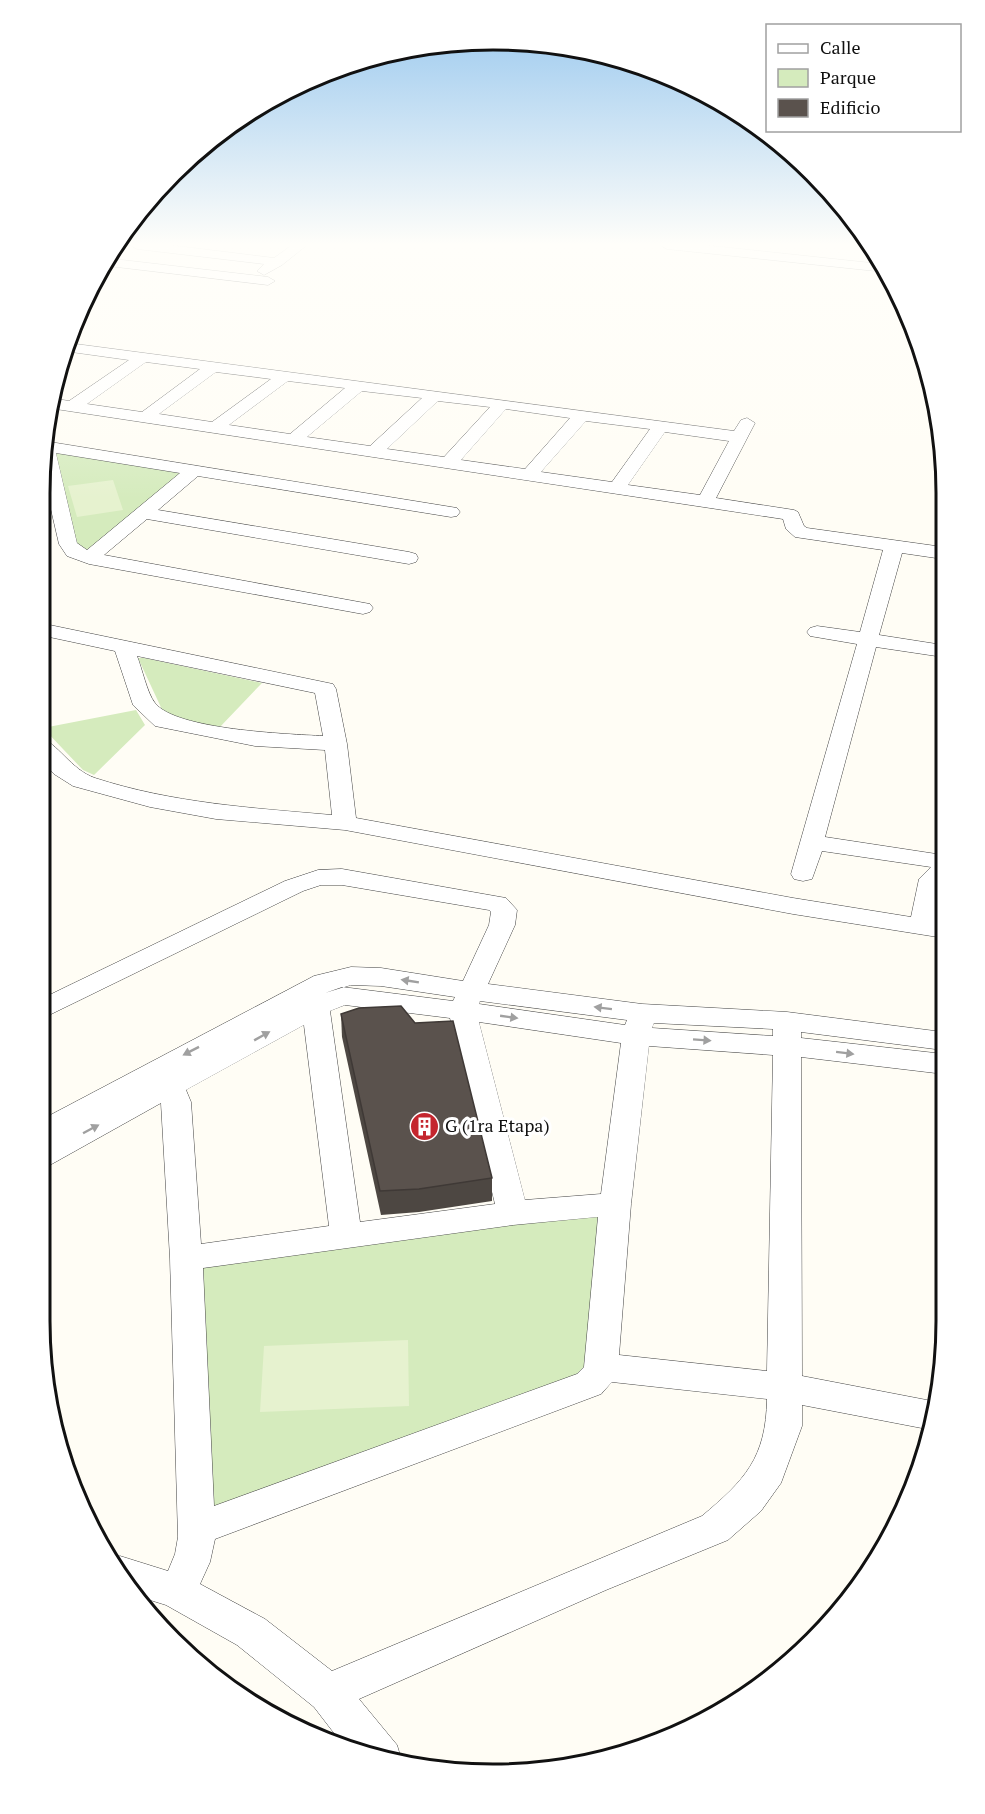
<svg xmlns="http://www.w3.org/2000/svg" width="985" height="1814" font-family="'PT Serif',serif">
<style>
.green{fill:#d5ebbd}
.pitch{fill:#e6f2cf}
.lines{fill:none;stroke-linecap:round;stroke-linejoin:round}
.minor-casing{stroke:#444;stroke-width:1}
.minor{fill:#fff;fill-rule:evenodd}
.wall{fill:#4d4742}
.building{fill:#5a524d;stroke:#3f3936;stroke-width:1.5}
.oneway{fill:#a0a0a0}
.labels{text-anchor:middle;stroke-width:6;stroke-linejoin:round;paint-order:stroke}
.poi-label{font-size:18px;fill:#111;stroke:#fff;text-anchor:start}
.rim{fill:none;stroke:#111;stroke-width:3}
</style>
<rect width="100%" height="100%" fill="#fffdf5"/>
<path class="green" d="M59 451 186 472 94 551 84 552 74 543 52 454Z
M138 658H144L262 683 219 728 165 716Z
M136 710 145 725 94 775 83 770 43 728Z
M605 1210 590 1377 215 1517 197 1266Z"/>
<path class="pitch" d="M113 480 123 510 77 517 68 486Z
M408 1340 409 1406 260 1412 264 1346Z"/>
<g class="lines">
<defs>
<path id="minor" d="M130 245H169L274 258 292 245H307L282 265 264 275 257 271 264 264 137 249Z
M660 245H703L881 264 885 272 667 249Z
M105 258 268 277 275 281 268 285 100 265Z
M68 343 734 431 741 420 747 418 755 423 716 498 794 510 798 512 804 526 807 528 943 547V559L902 553 879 635 943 645V657L876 647 825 837 943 855 944 881 936 921 944 922V938L793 914 345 830 216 819 150 807 73 786 54 774 40 758V738C57 742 71 770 95 778 172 803 252 808 332 815L325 750 255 746 155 726 133 705 115 651 40 635V623L333 684 336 689 347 744 356 818 793 898 911 917 919 879 931 867 822 851 812 879 803 881 794 879 791 874 857 644 810 636 807 632 810 628 817 626 860 632 883 550 795 537 786 529 783 519 49 408 51 398 69 401 129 360 64 351ZM146 362 200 369 142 412 87 404ZM216 372 271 379 212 422 159 414ZM288 381 345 388 290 434 229 425ZM362 391 422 398 370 446 307 437ZM438 401 490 407 444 457 387 449ZM506 409 570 418 525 469 461 460ZM586 421 650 429 612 482 541 472ZM665 432 729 441 700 495 628 485ZM137 656 315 693 323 736C288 734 176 730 155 703 147 693 142 668 137 656Z
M44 441 451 507 457 508 460 512 457 516 451 517 198 476 158 510 409 552 416 554 418 558 416 562 409 564 147 519 104 555 370 604 373 608 370 612 363 614 89 564 67 556 59 544 40 462ZM56 453 180 473 87 550 77 543Z
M342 869 506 898 517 910 515 925 488 984 642 1004 787 1012 935 1031 944 1029V1047L935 1049 801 1032V1038L944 1054V1074L801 1057 802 1376 937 1402 932 1430 802 1405V1426L781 1483 761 1511 728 1540 606 1590 359 1699 397 1745 402 1762 375 1760 344 1746 314 1707 237 1645 166 1605 131 1594 112 1559 120 1556 168 1571 175 1554 178 1537 170 1258 161 1103 50 1165 39 1168V1121L314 976 351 967 381 968 463 981 489 925 491 912 489 910 342 885H321L303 891 39 1020V1000L285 881 318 870ZM351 985 381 986 455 997 453 1001 342 987 325 993ZM480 1001 627 1020 625 1025 479 1004ZM345 1005 450 1018 495 1204 360 1222 330 1011ZM479 1022 621 1043 601 1194 525 1200ZM654 1023 773 1029V1036L652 1028ZM304 1025 329 1226 201 1244 191 1102 186 1090ZM649 1046 773 1055 767 1371 619 1355 631 1204ZM598 1217 584 1367 577 1374 214 1506 203 1268 513 1225ZM612 1382 767 1399C766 1458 745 1480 702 1516L332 1671 265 1619 200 1584 210 1562 215 1539 601 1394Z"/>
</defs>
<use href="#minor" class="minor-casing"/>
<use href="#minor" class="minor"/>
</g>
<path class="wall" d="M341 1014 415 1023 492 1178V1201L419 1212 381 1215 342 1037Z"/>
<path class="building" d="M401 1006 415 1023 453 1021 492 1178 419 1189 380 1191 341 1014 359 1008Z"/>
<defs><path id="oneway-solid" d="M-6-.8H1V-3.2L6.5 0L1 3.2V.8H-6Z" transform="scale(1.5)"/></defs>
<g class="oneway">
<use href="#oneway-solid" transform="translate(410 981) rotate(-171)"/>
<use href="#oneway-solid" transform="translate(603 1008) rotate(-173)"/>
<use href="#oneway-solid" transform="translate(509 1017) rotate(8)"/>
<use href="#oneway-solid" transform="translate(262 1036) rotate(-29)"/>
<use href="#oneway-solid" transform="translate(702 1040) rotate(4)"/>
<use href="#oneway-solid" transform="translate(191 1051) rotate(153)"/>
<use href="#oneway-solid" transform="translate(845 1053) rotate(7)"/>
<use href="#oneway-solid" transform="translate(91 1129) rotate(-28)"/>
</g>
<linearGradient id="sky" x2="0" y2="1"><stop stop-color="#95c6ee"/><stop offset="0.49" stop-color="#fffefa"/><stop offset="1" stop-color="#fffefa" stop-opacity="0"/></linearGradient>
<rect width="985" height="499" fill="url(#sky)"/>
<defs>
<symbol id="building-disc" viewBox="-11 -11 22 22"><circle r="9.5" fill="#c4262e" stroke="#fff"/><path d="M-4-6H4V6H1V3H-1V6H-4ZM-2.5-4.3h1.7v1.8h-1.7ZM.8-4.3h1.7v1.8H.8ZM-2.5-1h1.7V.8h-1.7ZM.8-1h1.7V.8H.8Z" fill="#fff"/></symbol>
</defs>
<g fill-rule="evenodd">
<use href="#building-disc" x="408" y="1110" width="33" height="33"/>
</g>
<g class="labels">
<g class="poi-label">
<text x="445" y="1132">G (1ra Etapa)</text>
</g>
</g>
<path d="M0 0H985V1814H0ZM493 50H493A443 443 0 0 1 936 493V1321A443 443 0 0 1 493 1764H493A443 443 0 0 1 50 1321V493A443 443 0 0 1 493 50Z" fill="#fff" fill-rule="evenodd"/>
<path class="rim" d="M493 50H493A443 443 0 0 1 936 493V1321A443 443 0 0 1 493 1764H493A443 443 0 0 1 50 1321V493A443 443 0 0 1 493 50Z"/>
<rect x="766" y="24" width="195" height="108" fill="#ffffff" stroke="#a0a0a0" stroke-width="1.5"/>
<rect x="778" y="44" width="30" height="9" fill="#ffffff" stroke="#a0a0a0" stroke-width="1.5"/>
<text x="820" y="54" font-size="18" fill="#111111">Calle</text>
<rect x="778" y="69" width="30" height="18" fill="#d5ebbd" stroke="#a0a0a0" stroke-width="1.5"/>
<text x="820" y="84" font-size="18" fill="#111111">Parque</text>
<rect x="778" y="99" width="30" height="18" fill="#5a524d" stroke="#a0a0a0" stroke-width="1.5"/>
<text x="820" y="114" font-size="18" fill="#111111">Edificio</text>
</svg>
